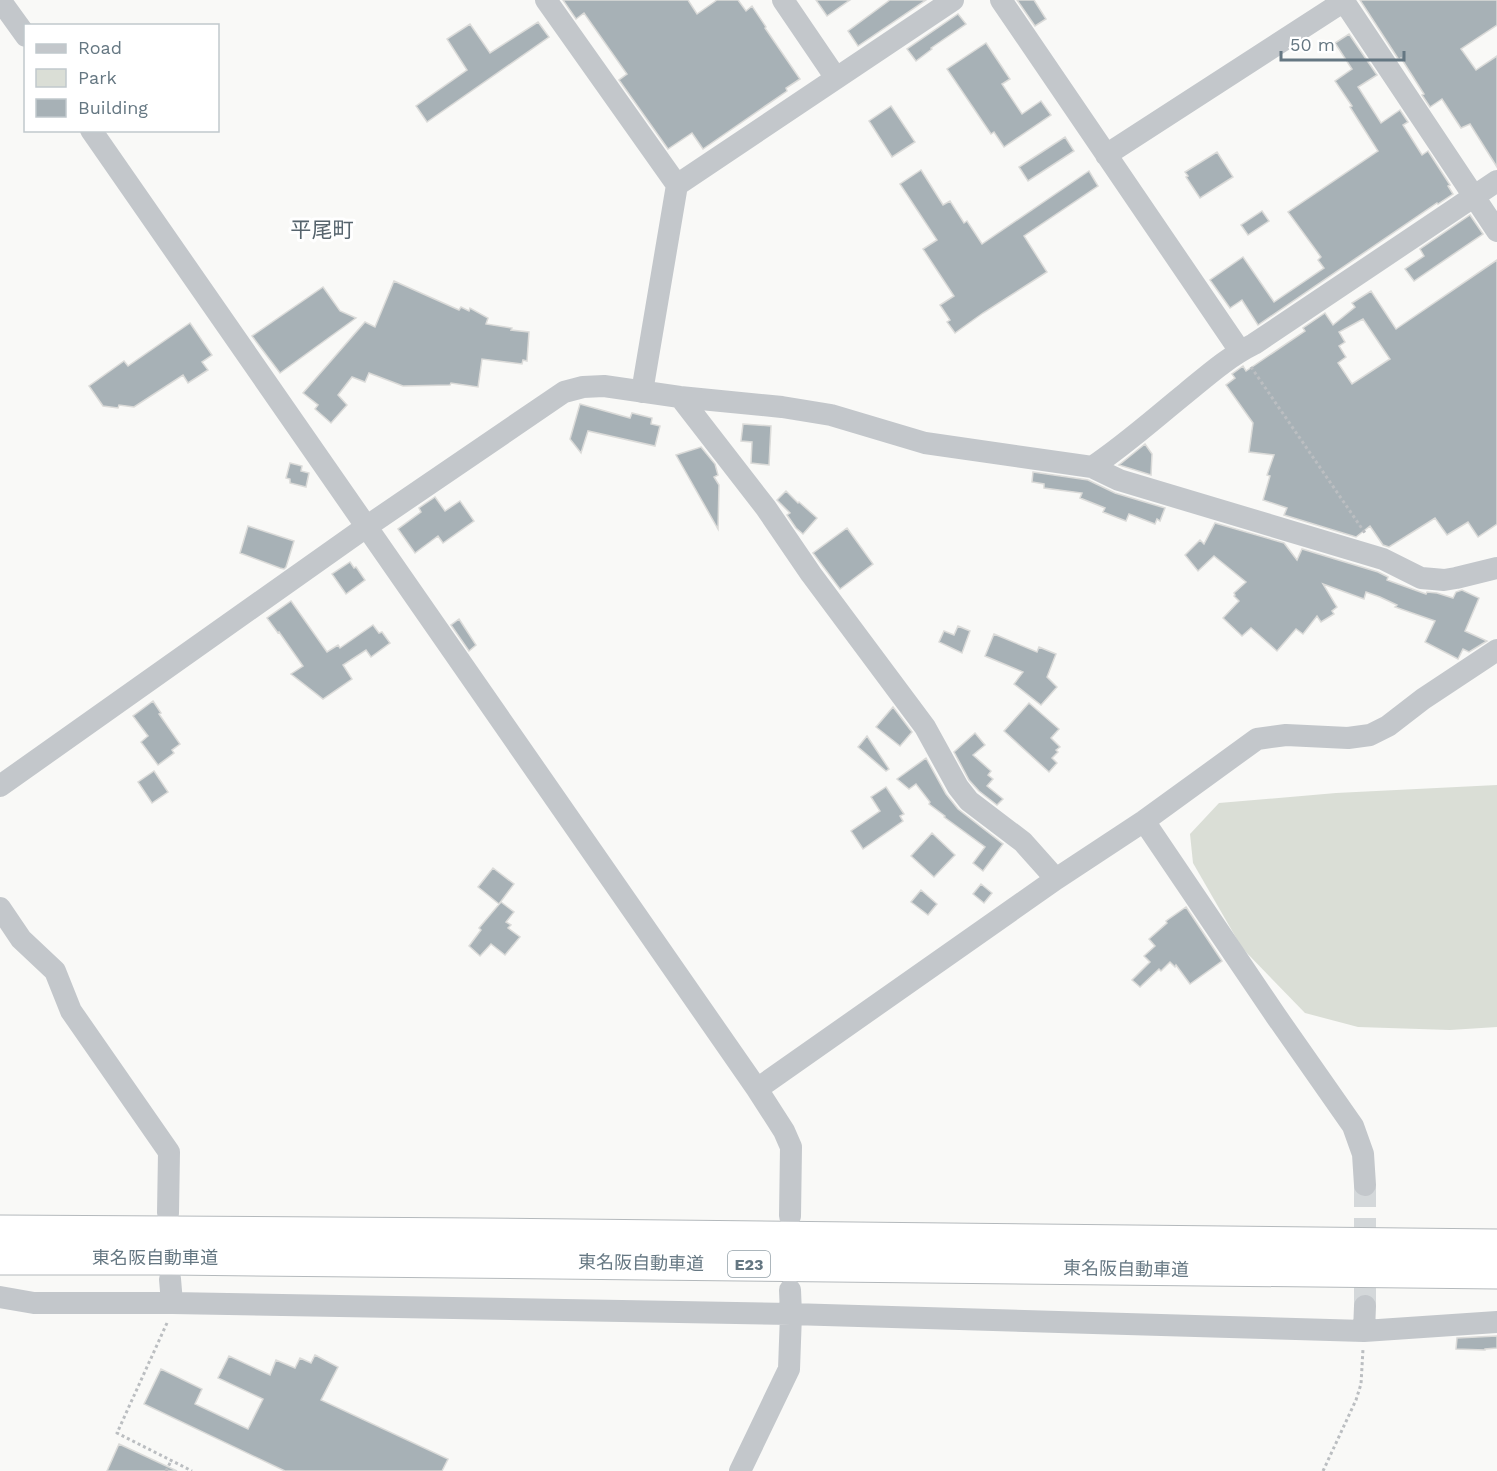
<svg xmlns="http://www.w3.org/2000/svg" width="1497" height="1471" font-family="'Work Sans','Noto Sans JP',sans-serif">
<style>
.green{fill:#daded6}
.building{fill:#a7b1b6;stroke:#dbdbd9;stroke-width:1.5;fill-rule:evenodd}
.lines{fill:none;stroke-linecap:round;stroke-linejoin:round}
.minor-tunnel{stroke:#d4d8da;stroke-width:22;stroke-dasharray:22 11;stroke-linecap:butt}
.highway-casing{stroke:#b4b9bc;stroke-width:35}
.path{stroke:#bbbec1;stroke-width:3;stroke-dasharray:3 3;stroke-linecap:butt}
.minor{stroke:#c3c7cb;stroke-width:22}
.highway{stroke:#fff;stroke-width:33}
.labels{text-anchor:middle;stroke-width:6;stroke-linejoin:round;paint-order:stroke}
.shield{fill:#fff;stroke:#93a0a8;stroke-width:1.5}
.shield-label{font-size:16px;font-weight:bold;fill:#657782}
.street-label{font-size:18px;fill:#657782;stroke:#fff}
.quarter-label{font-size:21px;fill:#56646d;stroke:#fff}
</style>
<rect width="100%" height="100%" fill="#f9f9f7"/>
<path class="green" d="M1497 785V1027L1450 1030 1358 1027 1305 1013 1242 948 1193 863 1190 834 1219 803 1336 793Z"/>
<path class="building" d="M563 0H688L697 14 717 0H738L746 11 752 6 766 27 765 28 800 79 786 88 787 91 703 149 692 133 668 149 619 80 627 74 584 13 576 19Z
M816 0H850L827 16Z
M890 0H926L858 46 848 31Z
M1017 0H1034L1046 19 1035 26Z
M1360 0H1497V25L1461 49 1476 70 1497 56V167L1470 124 1461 128 1442 99 1430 107 1422 95 1424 94 1401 58 1399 60Z
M958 14 966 24 931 48 932 49 916 61 907 49Z
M538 22 549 37 427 122 416 106 467 70 447 39 470 24 490 53Z
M1349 34 1377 75 1358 87 1381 123 1400 110 1408 122 1403 125 1422 155 1428 151 1450 185 1448 186 1453 194 1438 204 1437 203 1258 325 1242 300 1230 308 1210 280 1243 257 1274 302 1324 268 1318 260 1321 257 1288 212 1378 151 1350 107 1352 106 1335 81 1352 69 1335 43Z
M986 43 1010 79 1002 84 1022 114 1041 101 1051 115 1004 147 994 132 991 134 947 69Z
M891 106 915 142 892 157 869 121Z
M1065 137 1074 151 1028 181 1019 167Z
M1217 152 1233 177 1200 198 1186 177 1188 176 1185 172Z
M921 170 943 205 950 201 964 223 967 221 982 244 1089 171 1098 186 1024 236 1047 272 983 313 955 333 947 322 950 320 940 305 954 296 923 249 937 240 900 184Z
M1262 211 1269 221 1248 235 1241 225Z
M1470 215 1483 234 1414 281 1405 269 1424 256 1420 249Z
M1497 260V524L1478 537 1468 522 1447 535 1435 518 1389 547 1383 545 1370 526 1356 537 1284 515 1287 508 1263 500 1270 476 1267 475 1274 455 1249 452 1253 423 1226 385 1235 378 1232 374 1243 366 1246 371 1305 331 1303 328 1325 313 1333 325 1355 307 1352 303 1371 291 1396 329ZM1363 319 1390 359 1352 384 1338 363 1346 357 1339 346 1345 342 1339 332Z
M394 281 459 310 461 307 469 311 470 308 488 318 486 324 512 328 511 330 529 332 527 361 523 360 522 364 482 359 478 387 451 383 450 385 403 386 369 373 365 382 352 377 338 395 347 405 331 423 315 409 318 405 303 393 365 322 375 327Z
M323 287 340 311 356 318 280 373 252 336Z
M190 323 212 355 202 362 208 370 188 383 183 375 134 407 119 405 118 408 103 406 89 386 124 361 128 366Z
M580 404 630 418 632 413 652 418 651 424 660 426 655 446 588 431 581 453 570 439Z
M743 424 771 426 769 465 751 463 752 442 741 441Z
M1145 444 1152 454 1151 475 1119 465Z
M701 447 715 464 718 475 714 477 719 485 718 529 676 455Z
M290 463 302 466 301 471 309 473 306 487 290 483V479L286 478Z
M1033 472 1088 480 1115 493 1165 508 1160 521 1157 519 1155 524 1129 514 1126 521 1103 512 1105 508 1080 498 1082 493 1044 488V484L1032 482Z
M786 491 798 503 799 502 817 518 803 534 796 528 787 515 790 513 777 500Z
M435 497 445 511 460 501 474 521 443 543 438 536 415 553 398 529 421 512 419 508Z
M1215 523 1284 543 1297 560 1302 549 1378 572 1388 577 1387 580 1426 594 1427 592 1437 593 1453 598 1456 592 1462 590 1479 598 1465 631 1487 641 1469 652 1463 649 1458 659 1425 642 1435 621 1395 607 1397 605 1380 597 1366 592 1364 599 1323 584 1337 607 1332 611 1334 614 1321 622 1317 616 1303 634 1296 629 1277 651 1251 628 1242 636 1223 618 1239 601 1234 596 1235 595 1234 593 1246 582 1214 556 1198 571 1185 555 1200 540 1204 544Z
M248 526 294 541 286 567 284 569 280 568 240 553Z
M847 528 873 564 840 589 813 553Z
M350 562 354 568 356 567 365 580 346 594 332 574Z
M291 601 327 652 338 645 340 648 373 625 379 633 382 632 390 643 371 657 366 650 343 665 352 679 323 699 291 674 303 666 279 632 278 633 267 618Z
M459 619 476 645 469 651 451 625Z
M958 626 970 631 962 653 939 642 944 631 954 635Z
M994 634 1037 652 1039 647 1056 654 1047 677 1057 687 1041 705 1014 684 1023 672 985 656Z
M153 701 161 713 159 714 180 744 172 750 174 753 158 765 141 742 148 736 133 716Z
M1029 703 1059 729 1051 738 1060 747 1056 750 1058 752 1052 758 1057 763 1049 772 1004 731Z
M893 707 912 732 900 746 876 727Z
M975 733 985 745 973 755 991 771 988 775 993 779 987 786 1003 799 997 805 979 791 969 780 954 752Z
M867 736 889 769 886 771 858 747Z
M926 758 946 794 958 809 1003 844 983 871 973 863 985 847 944 817 945 816 929 804 930 802 916 784 909 789 897 779Z
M154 771 168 792 152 803 138 782Z
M886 787 904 814 900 816 903 821 863 849 851 831 880 811 871 797Z
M932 833 955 855 934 877 911 856Z
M493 868 514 884 499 904 478 887Z
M981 884 992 893 984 903 973 894Z
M921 890 937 904 928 915 911 902Z
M501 902 514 912 506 922 511 925 508 928 520 937 505 955 491 944 480 956 469 946 481 930 479 928Z
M1186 907 1222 961 1190 984 1176 965 1175 967 1170 962 1161 971 1159 969 1140 987 1132 980 1150 962 1144 956 1155 946 1149 939 1167 923 1166 921Z
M1497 1336V1348L1485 1349V1350L1456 1349 1457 1338Z
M315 1355 338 1367 321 1400 448 1459 442 1471H285L144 1404 161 1369 202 1389 195 1404 248 1429 263 1399 218 1378 229 1356 270 1375 276 1360 295 1368 300 1358 311 1363Z
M119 1444 177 1471H107Z"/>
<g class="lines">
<path class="minor-tunnel" d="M1365 1306V1185"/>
<defs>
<path id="highway" d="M0 1232 480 1235 1497 1246
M0 1258H171L1497 1272"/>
</defs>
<use href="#highway" class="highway-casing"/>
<path class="path" d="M1251 367 1365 533
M167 1323 117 1433 192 1471
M166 1471 171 1461
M1323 1471 1356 1400 1361 1384 1363 1349"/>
<path class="minor" d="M0 0 26 36
M546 0 677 185 642 392
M783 0 836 78
M1001 0 1240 351
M1343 0 1497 231
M91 130 757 1089 784 1131 791 1147 790 1216
M1106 155 1344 1
M677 185 953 0
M680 397 766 508 811 574 925 727 958 787 969 801 1023 842 1056 879
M1092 467C1125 445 1155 418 1186 393 1208 375 1228 357 1254 344L1497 181
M0 786 366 527 564 392 583 387 604 386 680 397 782 407 831 415 925 443 1092 467 1119 480 1383 559 1421 578 1433 579 1444 580 1456 578 1497 568
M1144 821 1276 1016 1353 1126 1363 1154 1365 1185
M0 908 21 939 55 971 71 1011 169 1152 168 1213
M757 1089 1056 879 1144 821 1257 739 1286 735 1348 738 1370 735 1388 726 1423 699 1497 650
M170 1279 172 1303
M0 1297 34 1303H172L791 1314 1364 1331 1497 1322
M1364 1331 1365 1306
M740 1471 789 1369 791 1314 790 1290"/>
<use href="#highway" class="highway"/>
</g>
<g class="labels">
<rect class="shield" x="728" y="1251" width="42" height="26" rx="4.5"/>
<g class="shield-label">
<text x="749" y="1270">E23</text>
</g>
<g class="street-label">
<text x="155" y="1264">東名阪自動車道</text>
<text transform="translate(641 1263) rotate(1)" y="6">東名阪自動車道</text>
<text transform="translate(1126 1269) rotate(1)" y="6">東名阪自動車道</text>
</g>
<g class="quarter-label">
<text x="322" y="237">平尾町</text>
</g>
</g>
<rect x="24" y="24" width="195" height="108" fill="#ffffff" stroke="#c1c9cd" stroke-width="1.5"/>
<rect x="36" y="44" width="30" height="9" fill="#c3c7cb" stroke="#c1c9cd" stroke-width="1.5"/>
<text x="78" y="54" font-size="18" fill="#657782">Road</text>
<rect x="36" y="69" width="30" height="18" fill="#daded6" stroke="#c1c9cd" stroke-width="1.5"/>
<text x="78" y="84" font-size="18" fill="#657782">Park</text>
<rect x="36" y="99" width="30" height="18" fill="#a7b1b6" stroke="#c1c9cd" stroke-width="1.5"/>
<text x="78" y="114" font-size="18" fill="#657782">Building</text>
<path d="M1281 51v9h123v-9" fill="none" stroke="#657782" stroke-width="3"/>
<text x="1290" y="51" font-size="18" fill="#657782" stroke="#ffffff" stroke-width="4.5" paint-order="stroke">50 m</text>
</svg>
